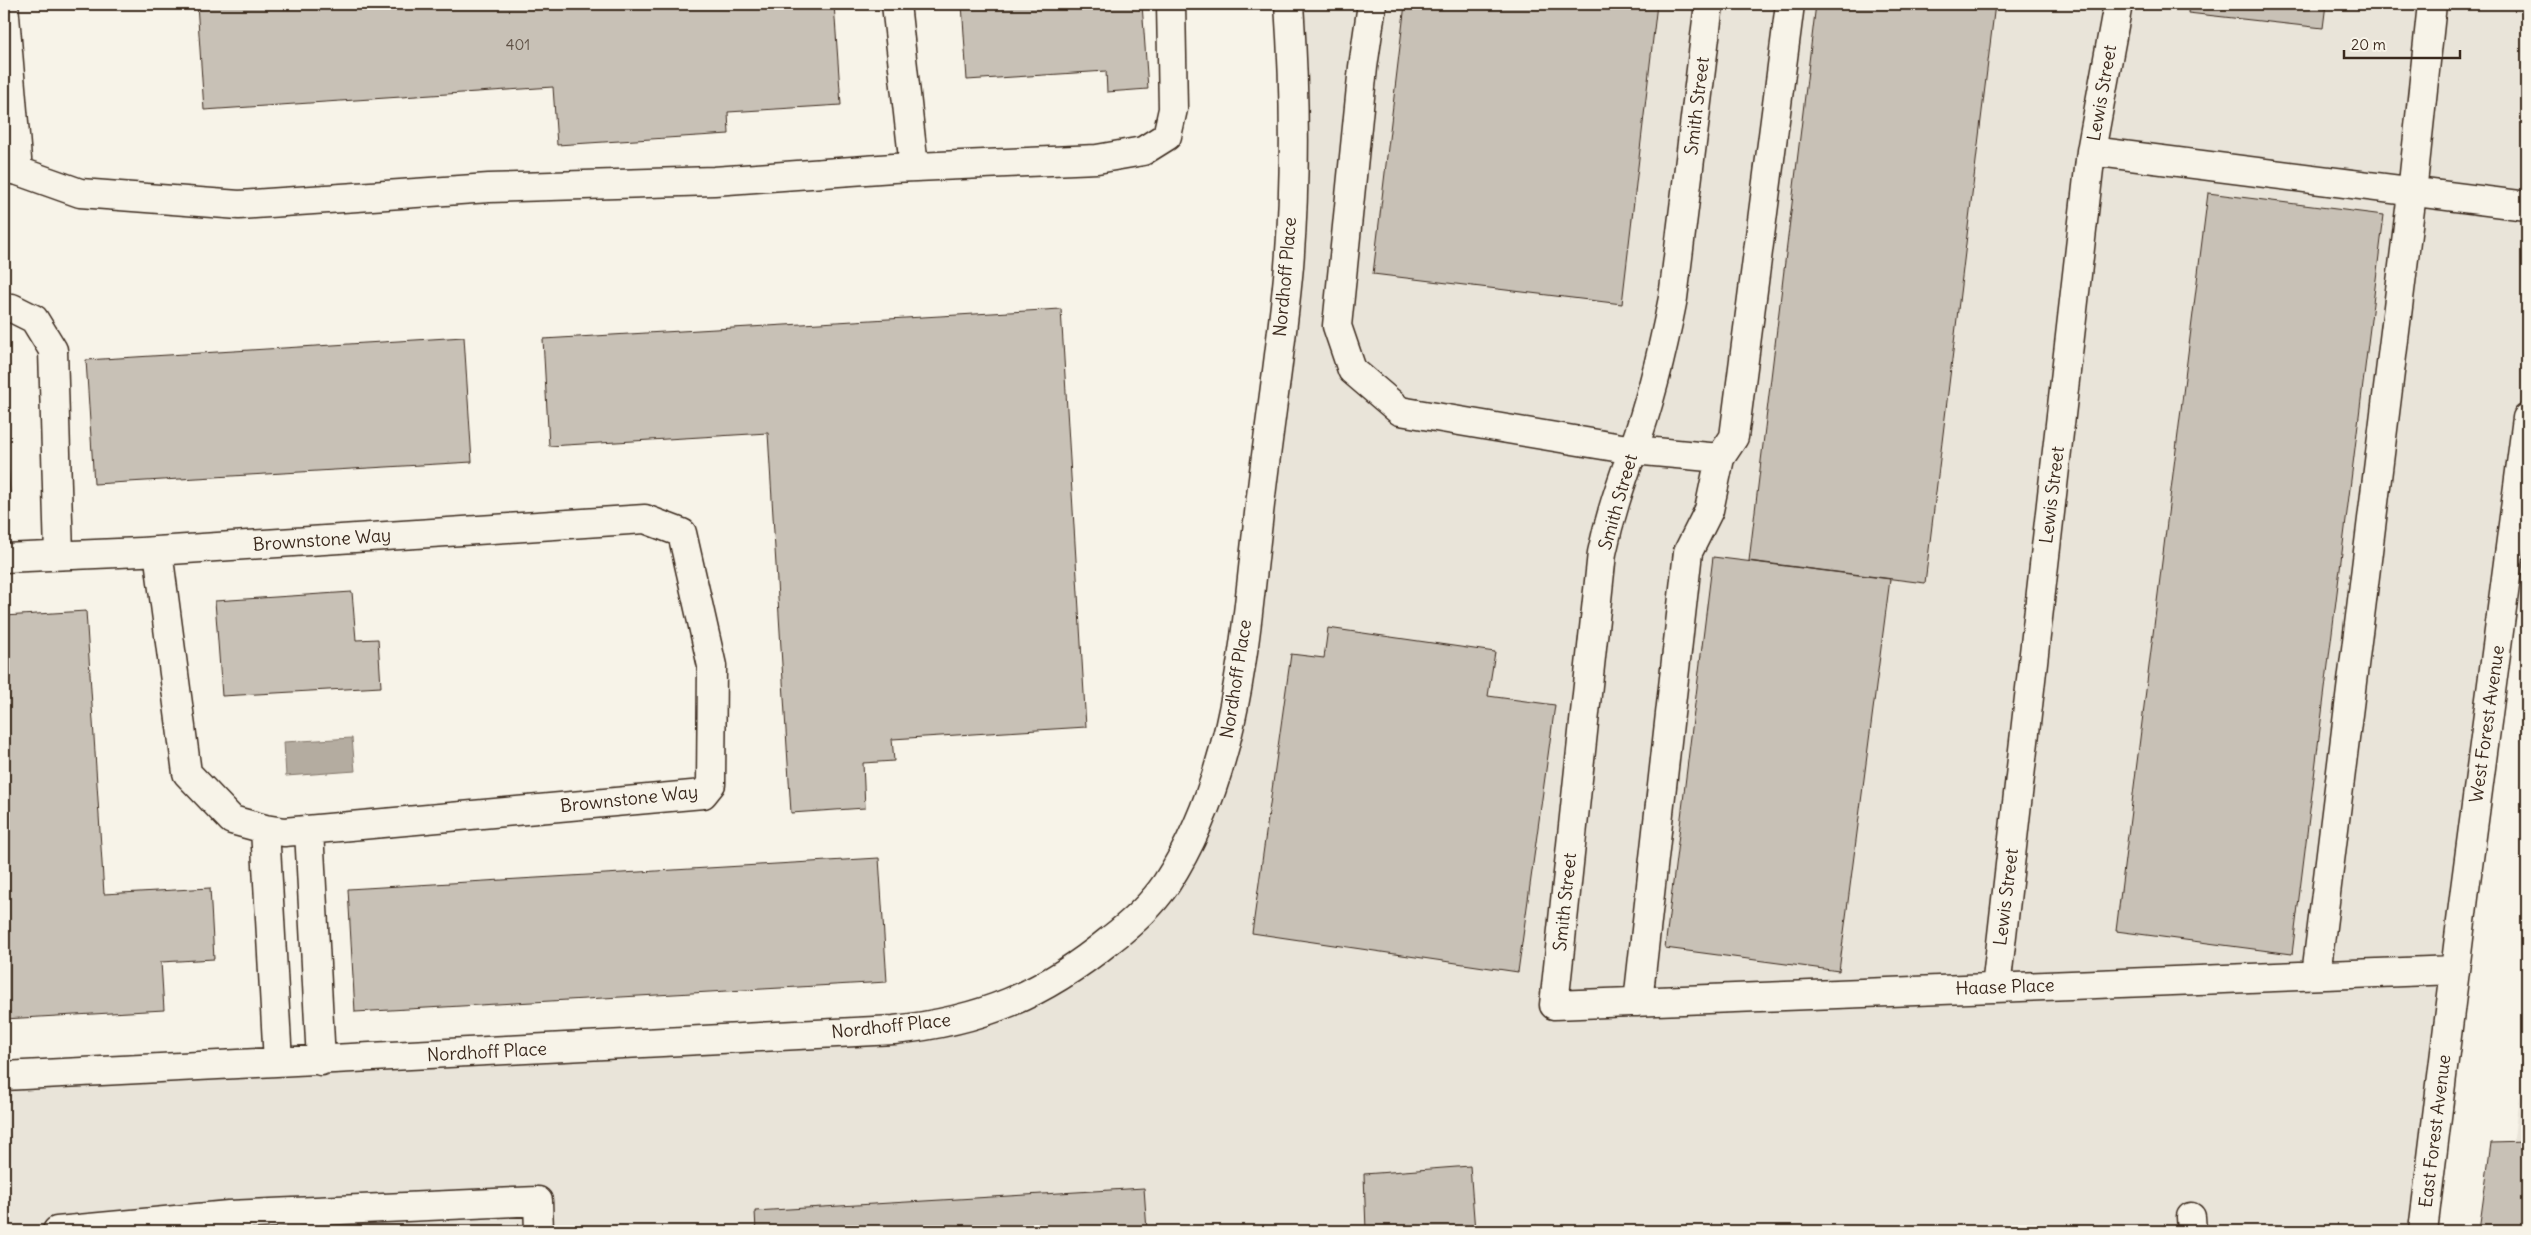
<svg xmlns="http://www.w3.org/2000/svg" width="2531" height="1235" font-family="Delius,sans-serif">
<style>
.built{fill:#e9e4d9}
.water{fill:#b4aca0;stroke:#84786c}
.building{fill:#c8c1b6;stroke:#3b2a1e}
.lines{fill:none;stroke-linecap:round;stroke-linejoin:round}
.minor-casing{stroke:#3b2a1e;stroke-width:31}
.minor{stroke:#f7f3e8;stroke-width:28}
.labels{text-anchor:middle;stroke-width:4;stroke-linejoin:round;paint-order:stroke}
.number-label{font-size:15px;fill:#5e5044}
.street-label{font-size:18px;fill:#3b2a1e;stroke:#f7f3e8}
</style>
<rect width="100%" height="100%" fill="#f7f3e8"/>
<filter id="ink" filterUnits="userSpaceOnUse"><feTurbulence type="fractalNoise" baseFrequency=".02" numOctaves="2"/><feDisplacementMap in="SourceGraphic" scale="10" xChannelSelector="R" yChannelSelector="G"/><feConvolveMatrix kernelMatrix="1 2 1 2 8 2 1 2 1" color-interpolation-filters="sRGB"/></filter>
<g filter="url(#ink)">
<path class="built" d="M1289 4H2527V418L2423 1231H4V1076L932 1026 1117 935 1208 799 1289 265Z
M2527 1028V1231H2503Z"/>
<path class="water" d="M352 738 355 771 286 776 284 742Z"/>
<path class="building" d="M197 4H834L841 105 728 112 729 134 557 145 553 87 204 110Z
M962 4H1142L1148 89 1107 92 1106 71 967 80Z
M1405 4H1657L1622 304 1373 274Z
M1816 4H1995L1925 583 1749 561Z
M2189 4H2326L2323 28 2188 13Z
M2208 193 2384 215 2292 954 2116 931Z
M1061 309 1086 727 892 739 894 761 863 763 865 808 791 813 768 433 549 446 543 339Z
M464 337 472 462 94 484 86 360Z
M4 398 10 494H4Z
M1713 557 1890 579 1839 971 1665 948Z
M352 592 356 640 378 639 381 687 222 696 215 601Z
M86 611 104 894 210 888 214 959 161 962 164 1010 4 1019V616Z
M1328 628 1495 652 1488 696 1555 705 1518 972 1252 933 1291 654 1324 658Z
M879 858 887 982 355 1012 348 889Z
M2527 1142V1231H2479L2491 1143Z
M1470 1166 1475 1231H1366L1364 1174Z
M1144 1188 1147 1231H756L755 1211Z
M2355 1227V1231H2285Z"/>
<g class="lines">
<defs>
<path id="minor" d="M4 4 18 171
M896 4 914 167
M1372 4 1363 67 1337 326 1352 370 1400 411 1633 450 1720 458
M1709 4 1673 298C1663 349 1651 401 1633 450 1620 486 1610 515 1602 553L1554 1005 2455 970
M2091 151 2527 206
M4 169 18 171 80 193 239 205 489 188 714 181 893 168 1097 159 1143 151 1167 136 1173 109 1171 4
M4 308H12L34 319 53 350 59 555
M4 558 141 552 645 519 682 533 712 666 711 784 703 794 284 832 265 829 232 820 187 773 158 551
M265 829 278 1062
M309 830 321 1061
M2316 975 2412 193 2432 4
M1996 988 2091 151 2118 4
M1638 1002 1688 552 1709 510 1720 458 1734 437 1790 4
M4 1076 894 1030C981 1021 1043 995 1110 940 1131 924 1151 906 1166 884 1241 769 1245 629 1261 496 1270 420 1282 343 1289 266 1296 179 1295 91 1289 4
M2191 1217 2192 1231
M57 1231 229 1215 538 1201 539 1231
M2423 1231 2465 889 2527 418"/>
</defs>
<use href="#minor" class="minor-casing"/>
<use href="#minor" class="minor"/>
</g>
</g>
<g class="labels">
<g class="number-label">
<text x="518" y="50">401</text>
</g>
<g class="street-label">
<text transform="translate(2102 93) rotate(-80)" y="6">Lewis Street</text>
<text transform="translate(1697 106) rotate(-83)" y="6">Smith Street</text>
<text transform="translate(1285 277) rotate(-85)" y="6">Nordhoff Place</text>
<text transform="translate(2052 495) rotate(-83)" y="6">Lewis Street</text>
<text transform="translate(1618 502) rotate(-74)" y="6">Smith Street</text>
<text transform="translate(322 540) rotate(-4)" y="6">Brownstone Way</text>
<text transform="translate(1236 679) rotate(-81)" y="6">Nordhoff Place</text>
<text transform="translate(2487 724) rotate(-82)" y="6">West Forest Avenue</text>
<text transform="translate(629 799) rotate(-6)" y="6">Brownstone Way</text>
<text transform="translate(2006 897) rotate(-83)" y="6">Lewis Street</text>
<text transform="translate(1565 902) rotate(-84)" y="6">Smith Street</text>
<text transform="translate(2005 987) rotate(-2)" y="6">Haase Place</text>
<text transform="translate(891 1026) rotate(-6)" y="6">Nordhoff Place</text>
<text transform="translate(487 1052) rotate(-3)" y="6">Nordhoff Place</text>
<text transform="translate(2435 1131) rotate(-83)" y="6">East Forest Avenue</text>
</g>
</g>
<rect width="2531" height="1235" fill="none" stroke="#f7f3e8" stroke-width="20"/>
<rect x="10" y="10" width="2511" height="1215" fill="none" stroke="#3b2a1e" stroke-width="2" filter="url(#ink)"/>
<path d="M2344 50v8h116v-8" fill="none" stroke="#3b2a1e" stroke-width="2.5"/>
<text x="2351" y="50" font-size="15" fill="#3b2a1e" stroke="#f7f3e8" stroke-width="4" paint-order="stroke">20 m</text>
</svg>
